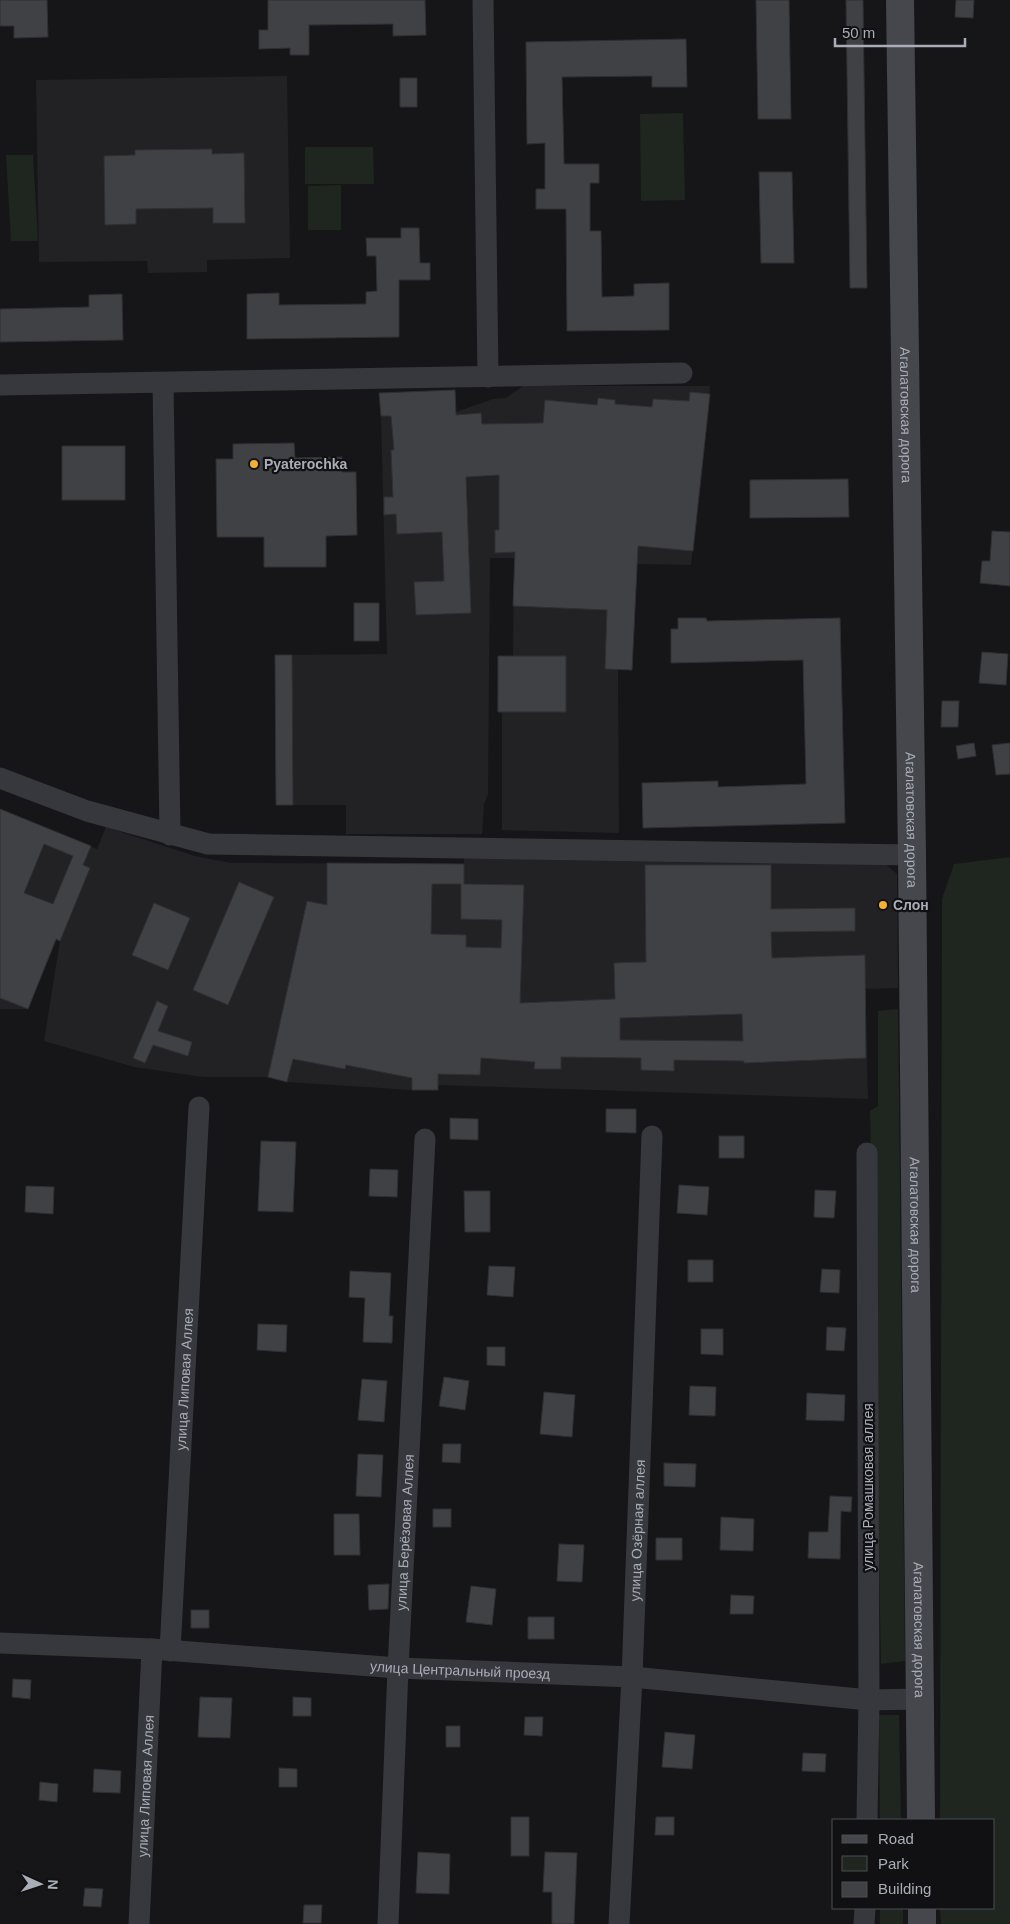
<svg xmlns="http://www.w3.org/2000/svg" width="1010" height="1924" font-family="Helvetica,sans-serif">
<style>
.built{fill:#222225}
.green{fill:#1e261f}
.building{fill:#404145;stroke:#303034;fill-rule:evenodd}
.lines{fill:none;stroke-linecap:round;stroke-linejoin:round}
.street{stroke:#37383d;stroke-width:21}
.secondary{stroke:#45474d;stroke-width:28}
.poi-dot{fill:#f2b134;stroke:#111113;stroke-width:2}
.labels{text-anchor:middle;stroke-width:4.5;stroke-linejoin:round;paint-order:stroke}
.street-label{font-size:14px;fill:#a8adb8;stroke:#111113}
.poi-label{font-size:14px;font-weight:bold;fill:#a8adb8;stroke:#111113;text-anchor:start}
</style>
<rect width="100%" height="100%" fill="#161618"/>
<path class="built" d="M287 76 290 258 207 260V272L148 273 147 261 39 262 36 80Z
M523 386H710L691 565 637 564 632 670H618L619 833 502 830V712H497L498 656H513L514 558H490L488 794 484 804 482 834H346V805H276L275 655 387 654 381 416 456 412 493 399 506 398Z
M0 809 97 849 106 827 195 856 231 863 464 864V858L884 863 897 874 898 988 865 989 868 1099 438 1085V1090H412L287 1082 268 1077H203L134 1067 44 1041 60 941 57 939 28 1009H0Z"/>
<path class="green" d="M683 113 685 200 641 201 640 114Z
M305 147H373L374 184H305Z
M6 155H33L38 241H11Z
M341 185V230H308V186Z
M1010 857V1924H941L940 1908H994V1820H940L942 899 954 864Z
M898 1009 905 1661 881 1664 870 1111 878 1106V1011Z
M879 1715H899L901 1820H880Z
M880 1908H903V1924H880Z"/>
<path class="building" d="M0 0H47L48 37 14 38V26H0Z
M268 0H425L426 35 393 36V24L309 25V55H290V48L259 49V30H268Z
M756 0H789L791 119H758Z
M846 0H863L867 288H850Z
M956 0H974L973 18 955 17Z
M686 39 687 87H652V76L562 77 564 164H599V183H590V231H601L602 297 634 296V284L669 283V330L567 331 566 209H536V189H545V143L527 144 526 42Z
M400 78H417V107H400Z
M212 149V154L244 153 245 223H213V208L136 209V224L105 225 104 156 135 155V150Z
M759 172H792L794 263H761Z
M401 228H419L420 263H430V280H399V337L247 339V294L279 293V305L366 304V292L377 291 376 256H367L366 238H401Z
M122 294 123 340 0 342V309L89 307V295Z
M455 390 456 415 481 413 482 424 543 423 545 400 597 405 598 398 615 400V404L652 407 653 399 689 401 690 392 710 394 693 551 638 546 632 670 605 669 607 610 513 606 515 552 495 553V530H499V475L466 477 471 613 416 615 414 582 444 581 442 532 397 534 396 514 384 515V497H393L391 450H394L391 416H381L379 393Z
M294 443 295 458 342 457V472H356L357 535 326 536V567H264V537H217L216 459H233V444Z
M62 446H125V500H62Z
M848 479 849 517 750 518V480Z
M992 531 1010 532V586L980 583 982 561H990Z
M354 603H379V641H354Z
M678 618H706L707 621 840 618 845 823 643 828 642 783 718 781V787L806 784 803 660 671 663V629H678Z
M982 652 1008 654 1006 685 979 683Z
M275 655H292L293 805H276Z
M498 656H566V712H498Z
M942 701H959L958 727H941Z
M974 743 976 756 958 759 956 746Z
M1010 743V774L996 775 992 745Z
M0 809 91 846 83 865 90 868 60 941 56 939 28 1009 0 998ZM44 844 73 856 53 904 24 893Z
M327 863 464 864V884L524 885 520 1003 615 999 614 963 646 962 645 865H771V909L855 908V931L771 932 772 958 865 955 866 1058 744 1063V1061L674 1060V1071L641 1070V1058L561 1057V1069H534L535 1062 481 1058 480 1075 438 1074V1090H412V1078L346 1065 345 1069 293 1059 287 1082 268 1077 307 901 327 905ZM432 884H461V919L502 920 501 948 466 947V935L431 934ZM742 1014 743 1041 620 1040V1018Z
M239 882 274 897 228 1005 193 990Z
M154 903 190 918 168 970 132 955Z
M157 1001 168 1006 158 1031 192 1042 188 1056 153 1045 145 1063 133 1058Z
M606 1109H636V1133L606 1132Z
M450 1118 478 1119V1140L450 1139Z
M719 1136H744V1158H719Z
M261 1141 296 1142 293 1212 258 1211Z
M370 1169 398 1170 397 1197 369 1196Z
M679 1185 709 1187 707 1215 677 1213Z
M26 1186 54 1187 53 1214 25 1212Z
M815 1190 836 1191 834 1218 814 1217Z
M464 1191H490V1232H465Z
M688 1260H713V1282H688Z
M489 1266 515 1267 513 1297 487 1295Z
M822 1269 840 1270 839 1293 820 1292Z
M350 1271 391 1273 389 1316H393L392 1343 363 1342 365 1298 349 1297Z
M258 1324 287 1325 286 1352 257 1350Z
M827 1327 846 1328 844 1351 826 1350Z
M701 1329H723V1355L701 1354Z
M487 1347H505V1366L487 1365Z
M444 1377 469 1381 465 1410 439 1406Z
M362 1379 387 1381 384 1422 358 1420Z
M690 1386 716 1387 715 1416 689 1415Z
M544 1392 575 1395 572 1437 540 1434Z
M807 1393 845 1395 844 1421 806 1420Z
M443 1444H461L460 1463 442 1462Z
M358 1454 383 1455 381 1497 356 1496Z
M664 1463 696 1464 695 1487 664 1486Z
M830 1496 852 1497 851 1512 841 1511 840 1559 808 1558 809 1532H828Z
M433 1509H451V1527H433Z
M334 1514H359L360 1555H334Z
M721 1517 754 1519 753 1551 720 1550Z
M656 1538H682V1560H656Z
M559 1544 584 1545 582 1582 557 1581Z
M389 1584 388 1609 369 1610 368 1585Z
M471 1586 496 1589 492 1625 466 1622Z
M731 1595 754 1596 753 1614H730Z
M191 1610H209V1628H191Z
M528 1617H554V1639H528Z
M13 1679 31 1680 30 1699 12 1697Z
M200 1697 232 1698 230 1738 198 1737Z
M293 1697 311 1698V1716H293Z
M525 1717H543L542 1736 524 1735Z
M446 1726H460V1747H446Z
M665 1732 695 1735 692 1769 662 1767Z
M803 1753 826 1754 825 1772 802 1771Z
M279 1768 297 1769V1787H279Z
M94 1769 121 1771 120 1793 93 1792Z
M40 1782 58 1784 57 1802 39 1800Z
M511 1817H529V1856H511Z
M656 1817H674V1835H655Z
M418 1852 450 1854 449 1894 416 1893Z
M545 1852 577 1853 574 1924H552V1892H543Z
M85 1888 103 1889 101 1907 83 1906Z
M304 1905H322L321 1923H303Z"/>
<g class="lines">
<g class="street">
<path d="M483 0 488 377"/>
<path d="M163 383 170 835"/>
<path d="M0 385 682 373"/>
<path d="M0 778 87 811 208 844 912 855"/>
<path id="s1" d="M0 1643 152 1649 398 1668 632 1677 869 1700 919 1699"/>
<path id="s2" d="M170 1651 199 1107"/>
<path d="M867 1820 869 1700 867 1153"/>
<path id="s3" d="M139 1924 152 1649"/>
<path id="s4" d="M388 1924 398 1668 425 1139"/>
<path id="s5" d="M619 1924 632 1677 652 1136"/>
<path d="M864 1924 865 1908"/>
</g>
<g class="secondary">
<path id="s6" d="M900 0 912 855 921 1820"/>
<path d="M922 1908V1924"/>
</g>
</g>
<g class="poi-dot">
<circle cx="254" cy="464" r="5"/>
<circle cx="883" cy="905" r="5"/>
</g>
<g class="labels">
<g class="street-label">
<text dy="5" stroke="none"><textPath href="#s6" startOffset="415">Агалатовская дорога</textPath></text>
<text dy="5" stroke="none"><textPath href="#s6" startOffset="820">Агалатовская дорога</textPath></text>
<text dy="5" stroke="none"><textPath href="#s6" startOffset="1225">Агалатовская дорога</textPath></text>
<text dy="5" stroke="none"><textPath href="#s2" startOffset="272">улица Липовая Аллея</textPath></text>
<text transform="translate(868 1487) rotate(-90)" y="5">улица Ромашковая аллея</text>
<text dy="5" stroke="none"><textPath href="#s5" startOffset="394">улица Озёрная аллея</textPath></text>
<text dy="5" stroke="none"><textPath href="#s4" startOffset="392">улица Берёзовая Аллея</textPath></text>
<text dy="5" stroke="none"><textPath href="#s6" startOffset="1630">Агалатовская дорога</textPath></text>
<text dy="5" stroke="none"><textPath href="#s1" startOffset="461">улица Центральный проезд</textPath></text>
<text dy="5" stroke="none"><textPath href="#s3" startOffset="138">улица Липовая Аллея</textPath></text>
</g>
<g class="poi-label">
<text x="264" y="469">Pyaterochka</text>
<text x="893" y="910">Слон</text>
</g>
</g>
<rect x="832" y="1819" width="162" height="90" fill="#111113" stroke="#4d4f55"/>
<rect x="842" y="1835" width="25" height="8" fill="#45474d" stroke="#4d4f55"/>
<text x="878" y="1844" font-size="15" fill="#a8adb8">Road</text>
<rect x="842" y="1856" width="25" height="15" fill="#1e261f" stroke="#4d4f55"/>
<text x="878" y="1869" font-size="15" fill="#a8adb8">Park</text>
<rect x="842" y="1882" width="25" height="15" fill="#404145" stroke="#4d4f55"/>
<text x="878" y="1894" font-size="15" fill="#a8adb8">Building</text>
<g transform="translate(40 1884) rotate(93)" stroke="#111113" stroke-width="4" paint-order="stroke">
<path d="M0-4L9 19L0 12L-9 19Z" fill="#a8adb8"/>
<text y="-8" font-size="14" font-weight="bold" text-anchor="middle" fill="#a8adb8">N</text>
</g>
<path d="M835 38v8h130v-8" fill="none" stroke="#a8adb8" stroke-width="2.5"/>
<text x="842" y="38" font-size="15" fill="#a8adb8" stroke="#111113" stroke-width="4" paint-order="stroke">50 m</text>
</svg>
